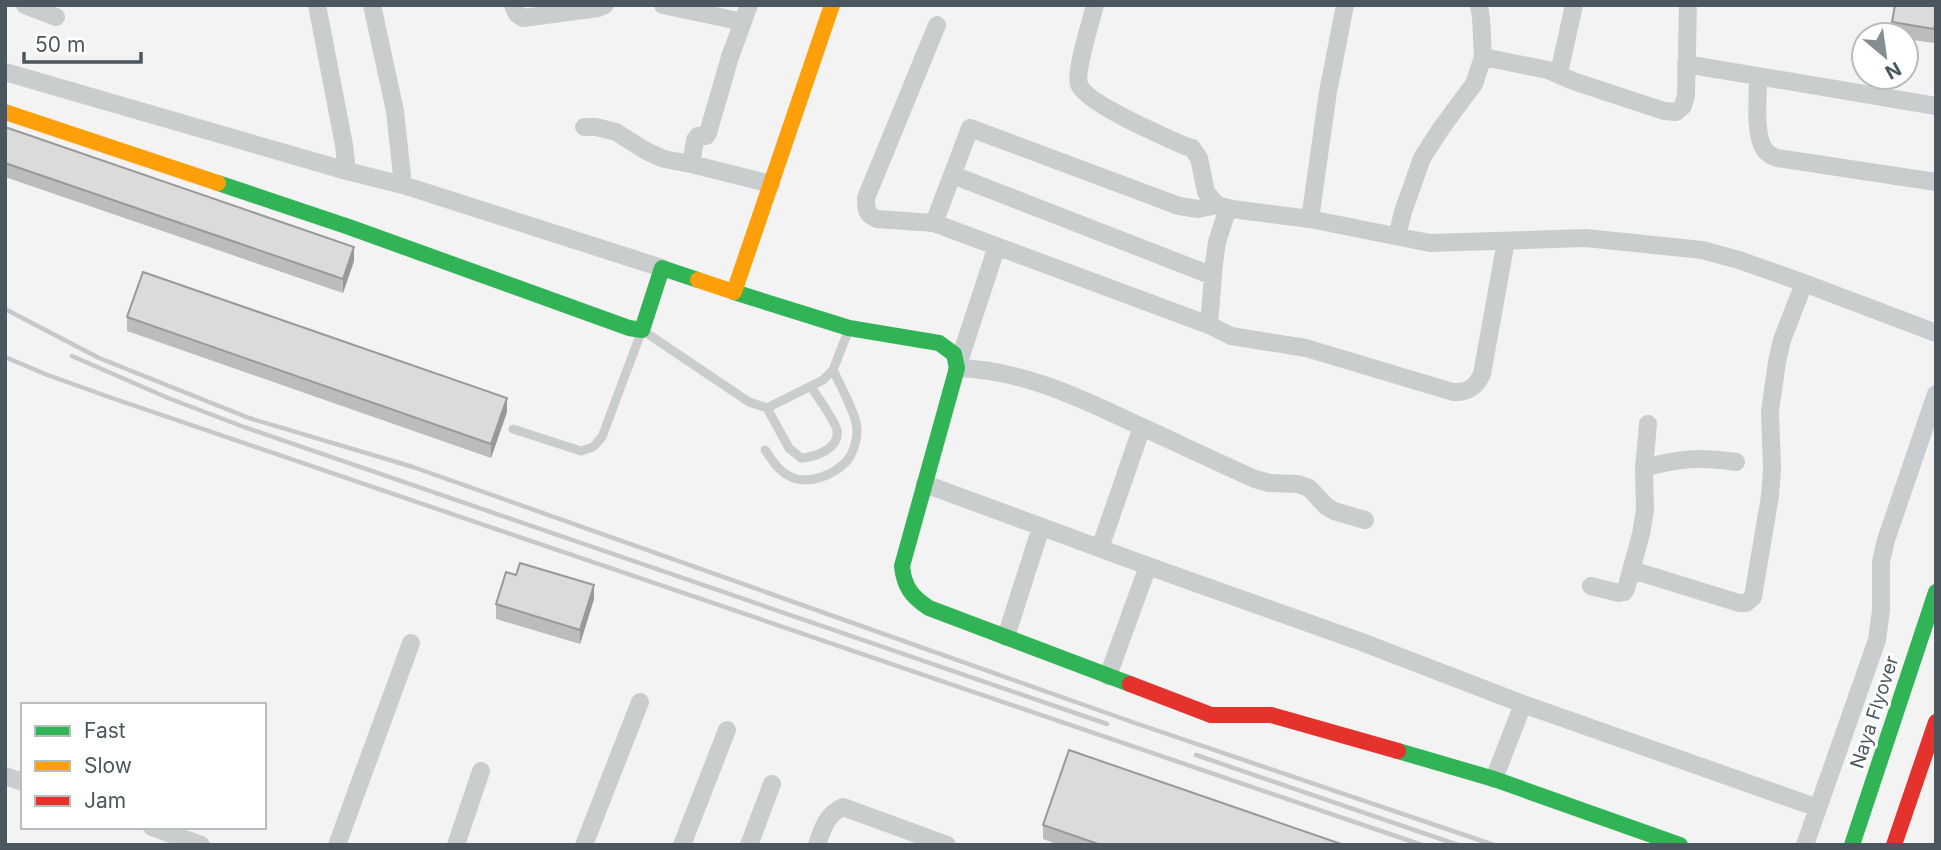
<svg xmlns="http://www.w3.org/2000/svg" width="1941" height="850" font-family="Inter,sans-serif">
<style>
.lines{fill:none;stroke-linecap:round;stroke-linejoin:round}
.lane{stroke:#cacdce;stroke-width:9}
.street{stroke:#cacdce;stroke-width:18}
.fast{stroke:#30b455;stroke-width:16}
.slow{stroke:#ff9f0a;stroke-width:16}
.jam{stroke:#e5322d;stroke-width:16}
.rail{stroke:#c6c8c9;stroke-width:4.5}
.wall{fill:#bcbcbd}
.shaded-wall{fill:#99999a}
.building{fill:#dbdbdc;stroke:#99999a;stroke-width:2}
.labels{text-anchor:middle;stroke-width:6;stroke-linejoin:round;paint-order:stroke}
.street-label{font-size:19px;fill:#4a575e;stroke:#fff}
</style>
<rect width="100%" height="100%" fill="#f3f3f3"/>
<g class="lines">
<path class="lane" d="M767 408 789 448 801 458C815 457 840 449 837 430 835 421 817 396 811 387
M513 429 581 451 593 447 602 437 642 330 749 402 767 408 823 380 833 370 849 329
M765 450C773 461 778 471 791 477 809 485 833 475 846 462 853 454 857 441 857 431 858 417 839 383 833 370"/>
<path class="street" d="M25 5 56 17
M317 5 344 145 347 171
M372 5 395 111 403 185
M513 5 517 14 523 18 598 8 605 5
M663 5 743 22
M1095 5C1091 22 1075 70 1079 84 1085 103 1165 137 1185 146L1192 148 1199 158 1206 192 1217 205 1232 209 1310 219
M1345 5 1328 92 1310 219 1430 243 1586 238 1702 250 1739 260 1804 283 1936 333
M1483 57 1548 70 1573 81 1664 111 1676 112 1683 106 1686 95 1688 5
M1686 64 1936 106
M5 72 347 171 403 185 662 268
M1559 73 1574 5
M1758 77C1758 96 1754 133 1764 149 1767 154 1772 156 1777 158L1936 182
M584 127H596L616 132 646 151 664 159 691 164 771 184
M691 164 695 140 698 136H706L708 133 730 57 749 5
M953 175 1213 276
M1217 205 1198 209 1179 206 970 128 934 223 1209 325 1214 263 1217 242 1228 208
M934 223 877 219C866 215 866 209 866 198L937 25
M1397 236 1403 212 1422 158 1442 127 1474 84 1483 57 1481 18 1479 5
M997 246 957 368C1024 370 1083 399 1142 427 1179 444 1217 462 1255 479L1269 483 1298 484 1309 488 1326 506 1334 511 1365 520
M1209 325 1231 336 1306 348 1453 392C1468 393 1476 387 1482 374L1506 241
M1644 468C1680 458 1699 457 1736 462
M925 484 1148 566 1359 641 1523 704 1818 808
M1100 548 1142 427
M1632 570 1739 603H1746L1753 597 1770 496 1772 469 1770 411 1777 362 1782 340 1804 283
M1591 586 1619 593 1624 592 1626 589 1641 534 1645 510 1644 468 1648 424
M1006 637 1041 527
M1108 676 1148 566
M5 776 23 782
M1494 779 1523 704
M152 827 201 845
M337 845 411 643
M456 845 481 771
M584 845 640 702
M682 845 727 730
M749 845 772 784
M817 845C822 829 827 814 843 807L947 845
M1805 845 1877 640 1881 610V562L1886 540 1936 394"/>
<path class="fast" d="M218 183 349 227 629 328 642 330 662 268 698 280
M734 292 849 328 939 343 954 354 957 368 902 566C904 587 912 597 929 608L1130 684
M1398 751 1494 779 1680 845
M1852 845 1936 592"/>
<path class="slow" d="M5 112 218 183
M698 280 734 292 832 5"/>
<path class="jam" d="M1130 684 1211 715H1271L1398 751
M1894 845 1936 722"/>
<path class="rail" d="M5 309 99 358 249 418 413 467 1135 723 1494 845
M72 356 168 398 244 427 1107 724
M5 357 45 374 109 397 1422 845
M1196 755 1458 845"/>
</g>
<path class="wall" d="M1936 5 1934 43 1906 39V35H1892V22Z
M5 127 354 261 343 293 5 177Z
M127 317 507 412 491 458 127 331Z
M594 599 580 644 496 619V604Z
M1043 825 1344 845H1059L1043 839Z"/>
<path class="shaded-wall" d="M1936 19V33L1934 43V29Z
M354 247V261L343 293V279Z
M507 398V412L491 458V444Z
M594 585V599L580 644V630Z"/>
<path class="building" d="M1895 5H1936V19L1934 29 1892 22Z
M5 127 354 247 343 279 5 163Z
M143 272 507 398 491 444 127 317Z
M520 563 594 585 580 630 496 604 506 572 516 575Z
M1069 750 1344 845H1101L1043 825Z"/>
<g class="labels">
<g class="street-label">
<text transform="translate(1874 712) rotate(-72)" y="7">Naya Flyover</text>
</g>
</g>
<rect width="1941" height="850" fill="none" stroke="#4a575e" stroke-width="14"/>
<rect x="21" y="703" width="245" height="126" fill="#ffffff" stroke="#b7bcbf" stroke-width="2"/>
<rect x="35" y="726" width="35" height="10" fill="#30b455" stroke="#b7bcbf" stroke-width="2"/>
<text x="84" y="738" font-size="21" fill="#4a575e">Fast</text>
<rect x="35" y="761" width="35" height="10" fill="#ff9f0a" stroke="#b7bcbf" stroke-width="2"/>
<text x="84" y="773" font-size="21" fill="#4a575e">Slow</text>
<rect x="35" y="796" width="35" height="10" fill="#e5322d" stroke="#b7bcbf" stroke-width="2"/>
<text x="84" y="808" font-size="21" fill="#4a575e">Jam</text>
<g transform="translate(1885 56) rotate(151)"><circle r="33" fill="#ffffff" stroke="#b7bcbf" stroke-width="2"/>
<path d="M0-5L12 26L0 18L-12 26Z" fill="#858e92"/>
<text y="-10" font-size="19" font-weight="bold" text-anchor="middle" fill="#4a575e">N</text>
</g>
<path d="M24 52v10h117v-10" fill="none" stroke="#4a575e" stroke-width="3.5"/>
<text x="35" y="52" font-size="21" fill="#4a575e" stroke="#ffffff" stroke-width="5" paint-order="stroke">50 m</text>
</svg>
